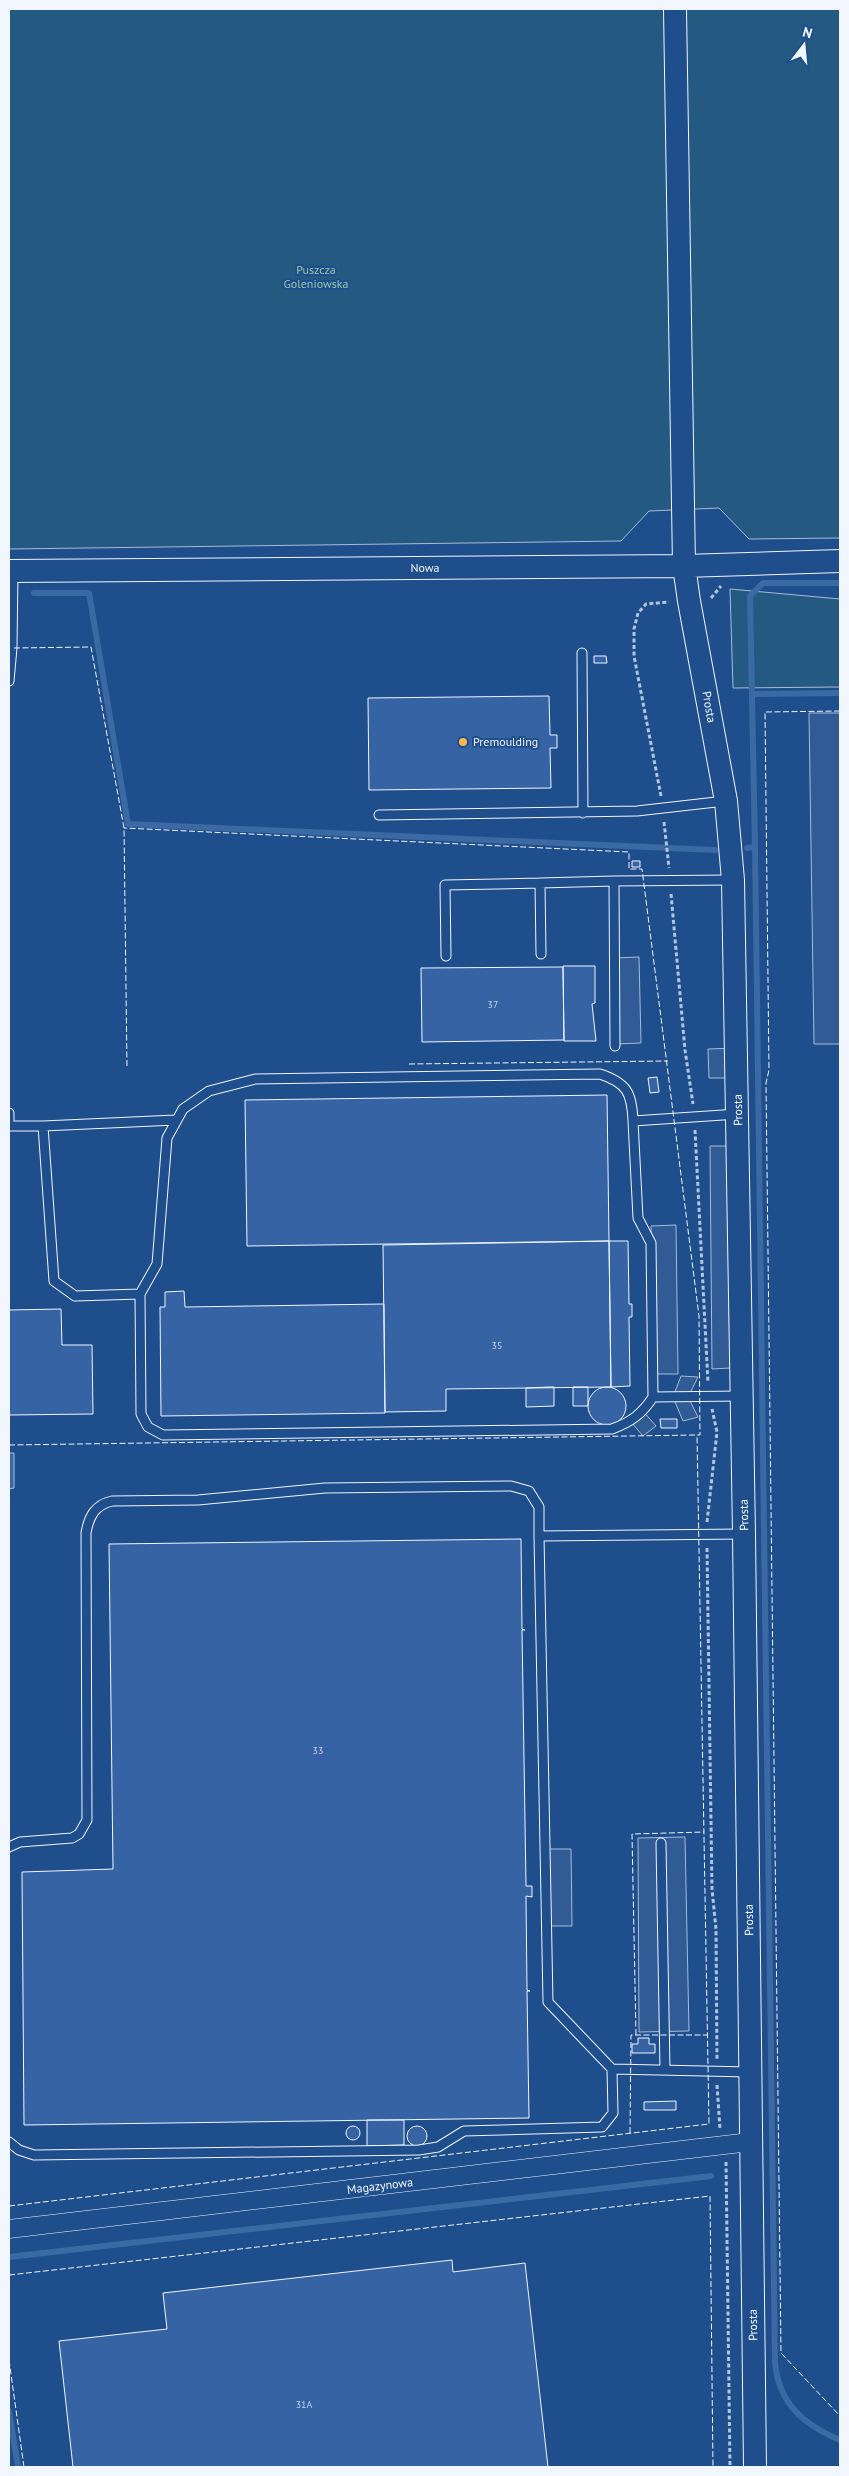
<svg xmlns="http://www.w3.org/2000/svg" width="849" height="2476" font-family="'PT Sans',sans-serif">
<style>
.green{fill:#245a82;stroke:#a8bbd7}
.parking{fill:#305b95;stroke:#a8bbd7}
.water{fill:#3b69a3;stroke:#a8bbd7}
.lines{fill:none;stroke-linecap:round;stroke-linejoin:round}
.stream{stroke:#3b69a3;stroke-width:6}
.building{fill:#3563a3;stroke:#f2f6ff}
.service-casing{stroke:#f2f6ff;stroke-width:11}
.minor-casing{stroke:#f2f6ff;stroke-width:19}
.tertiary-casing{stroke:#f2f6ff;stroke-width:24}
.path{stroke:#b3c4dc;stroke-width:3;stroke-dasharray:4 2.5;stroke-linecap:butt}
.service{stroke:#1f4e8c;stroke-width:9}
.minor{stroke:#1f4e8c;stroke-width:18}
.tertiary{stroke:#1f4e8c;stroke-width:22}
.fence{stroke:#f2f6ff;stroke-width:1;stroke-dasharray:6 2.5;stroke-linecap:butt}
.poi-dot{fill:#ffb74d;stroke:#1f4e8c;stroke-width:2}
.labels{text-anchor:middle;stroke-width:4;stroke-linejoin:round;paint-order:stroke}
.number-label{font-size:10px;fill:#c3d1e8}
.park-label{font-size:12px;fill:#97c8a6;stroke:#1f4e8c}
.street-label{font-size:12px;fill:#f2f6ff;stroke:#1f4e8c}
.poi-label{font-size:12px;fill:#f2f6ff;stroke:#1f4e8c;text-anchor:start}
</style>
<rect width="100%" height="100%" fill="#1f4e8c"/>
<path class="green" d="M9 9H840V538L749 539 719 508 649 511 621 541 9 549Z
M730 589 840 599V687L733 688Z"/>
<path class="parking" d="M809 713H840V1044H814Z
M639 957 641 1043 615 1044 614 958Z
M736 1048 737 1078H709L708 1049Z
M710 1146H727L730 1368 712 1369Z
M676 1225 678 1374H653L651 1226Z
M681 1376 698 1377 688 1397 698 1417 683 1421 673 1397Z
M643 1411 656 1426 643 1436 631 1422Z
M685 1837 689 2031 639 2032 638 1838Z
M545 1849H571L572 1926H546Z"/>
<path class="water" d="M9 1453H14V1488L9 1489Z"/>
<g class="lines">
<path class="stream" d="M34 593H89L128 824 715 850
M754 694 840 693
M755 847 775 2363C779 2404 804 2425 840 2440
M747 848 755 847 750 596 763 583H840
M9 2257 711 2176
M9 2411 18 2467"/>
</g>
<path class="building" d="M594 656H606L607 663H594Z
M549 696 550 735H557V748H550L551 788 369 790 368 698Z
M632 861H640V867H632Z
M563 966H595V1003L592 1004 596 1041H564Z
M563 967 564 1040 422 1042 421 968Z
M657 1077 659 1092 650 1093 648 1078Z
M607 1095 609 1241 247 1246 245 1100Z
M609 1241 611 1387 446 1389V1411L385 1412 383 1245Z
M609 1241H628L629 1304H632V1317H629L630 1386 611 1387Z
M184 1291 185 1307 384 1304 385 1413 161 1416 160 1307H165V1292Z
M61 1309 62 1345H92L93 1414 9 1415V1310Z
M549 1387H554V1406L526 1407V1388Z
M573 1387H588V1406H573Z
M588 1406a19 19 0 1 1 38 0a19 19 0 1 1-38 0Z
M660 1419H677V1428H661Z
M521 1539 522 1629 525 1630H522L526 1886H532V1897L526 1896 527 1990 530 1991H527L529 2118 24 2125 22 1872 113 1869 109 1544Z
M638 2038H649V2044H655V2053H632V2044H638Z
M676 2101V2110H644V2102Z
M367 2120H404V2145L367 2146Z
M407 2136a10 10 0 1 1 20 0a10 10 0 1 1-20 0Z
M346 2133a7 7 0 1 1 14 0a7 7 0 1 1-14 0Z
M452 2260 453 2272 525 2263 548 2467H73L59 2341 167 2329 163 2293Z"/>
<g class="lines">
<defs>
<path id="service" d="M582 653 583 813
M9 681 12 648 13 571
M379 815 637 811 725 801
M541 954 540 883 614 881
M446 956 445 885 540 883
M615 1046 614 881 733 880
M9 1113V1126H43L54 1281 75 1296 140 1294
M738 1114 633 1121 638 1218 651 1243 653 1397 741 1396
M633 1121C632 1093 627 1083 600 1074L255 1079 209 1091 183 1109 167 1138 157 1264 140 1294 141 1414 148 1427 163 1435 612 1429C631 1422 642 1414 653 1397
M43 1126 176 1120
M661 1843 665 2070
M9 1847 20 1842 72 1838 79 1834 87 1820 86 1533C89 1516 95 1505 112 1501L198 1500 325 1488 511 1486 529 1491 539 1507V1536
M612 2069 750 2072
M9 2142 19 2150 34 2155 419 2150 438 2147 464 2131 602 2127 613 2113 612 2069 548 2002 539 1536 744 1534"/>
<path id="minor" d="M9 2229 750 2142"/>
<path id="tertiary" d="M675 9 684 566 689 601 726 801 733 880 744 1534 755 2467
M9 571 684 566 840 561"/>
</defs>
<use href="#service" class="service-casing"/>
<use href="#minor" class="minor-casing"/>
<use href="#tertiary" class="tertiary-casing"/>
<path class="path" d="M711 598 721 586
M661 796 634 656V629L638 613 646 604 669 602
M664 822 669 868
M671 894 685 1050 693 1104
M695 1130 708 1383
M707 1522 717 1432 712 1409
M707 1548 712 1889 716 1929 717 2059
M717 2085 720 2129
M726 2162 730 2467"/>
<use href="#service" class="service"/>
<use href="#minor" class="minor"/>
<use href="#tertiary" class="tertiary"/>
<path class="fence" d="M14 648 91 647 124 828 127 1067
M840 711 765 712 769 1070 766 1083 781 2353 840 2416
M409 1064 668 1061
M9 1445 697 1435
M636 2035 632 1834 704 1832
M630 2133 631 2035H707
M9 2206 709 2124 697 1435H700L699 1316 642 869H629V852L124 828
M9 2275 710 2196 713 2467
M9 2360 24 2467"/>
</g>
<circle class="poi-dot" cx="463" cy="742" r="5"/>
<g class="labels">
<g class="number-label">
<text x="493" y="1008">37</text>
<text x="497" y="1349">35</text>
<text x="318" y="1754">33</text>
<text x="304" y="2408">31A</text>
</g>
<g class="park-label">
<text x="316" y="274">Puszcza<tspan x="316" dy="14">Goleniowska</tspan></text>
</g>
<g class="street-label">
<text x="425" y="572">Nowa</text>
<text transform="translate(709 707) rotate(80)" y="4">Prosta</text>
<text transform="translate(738 1110) rotate(-91)" y="4">Prosta</text>
<text transform="translate(744 1515) rotate(-91)" y="4">Prosta</text>
<text transform="translate(749 1920) rotate(-91)" y="4">Prosta</text>
<text transform="translate(380 2186) rotate(-7)" y="4">Magazynowa</text>
<text transform="translate(753 2325) rotate(-91)" y="4">Prosta</text>
</g>
<g class="poi-label">
<text x="473" y="746">Premoulding</text>
</g>
</g>
<rect width="849" height="2476" fill="none" stroke="#f2f6ff" stroke-width="20"/>
<g transform="translate(804 45) rotate(16)" stroke="#1f4e8c" stroke-width="4" paint-order="stroke">
<path d="M0-4L9 19L0 12L-9 19Z" fill="#f2f6ff"/>
<text y="-8" font-size="14" font-weight="bold" text-anchor="middle" fill="#f2f6ff">N</text>
</g>
</svg>
